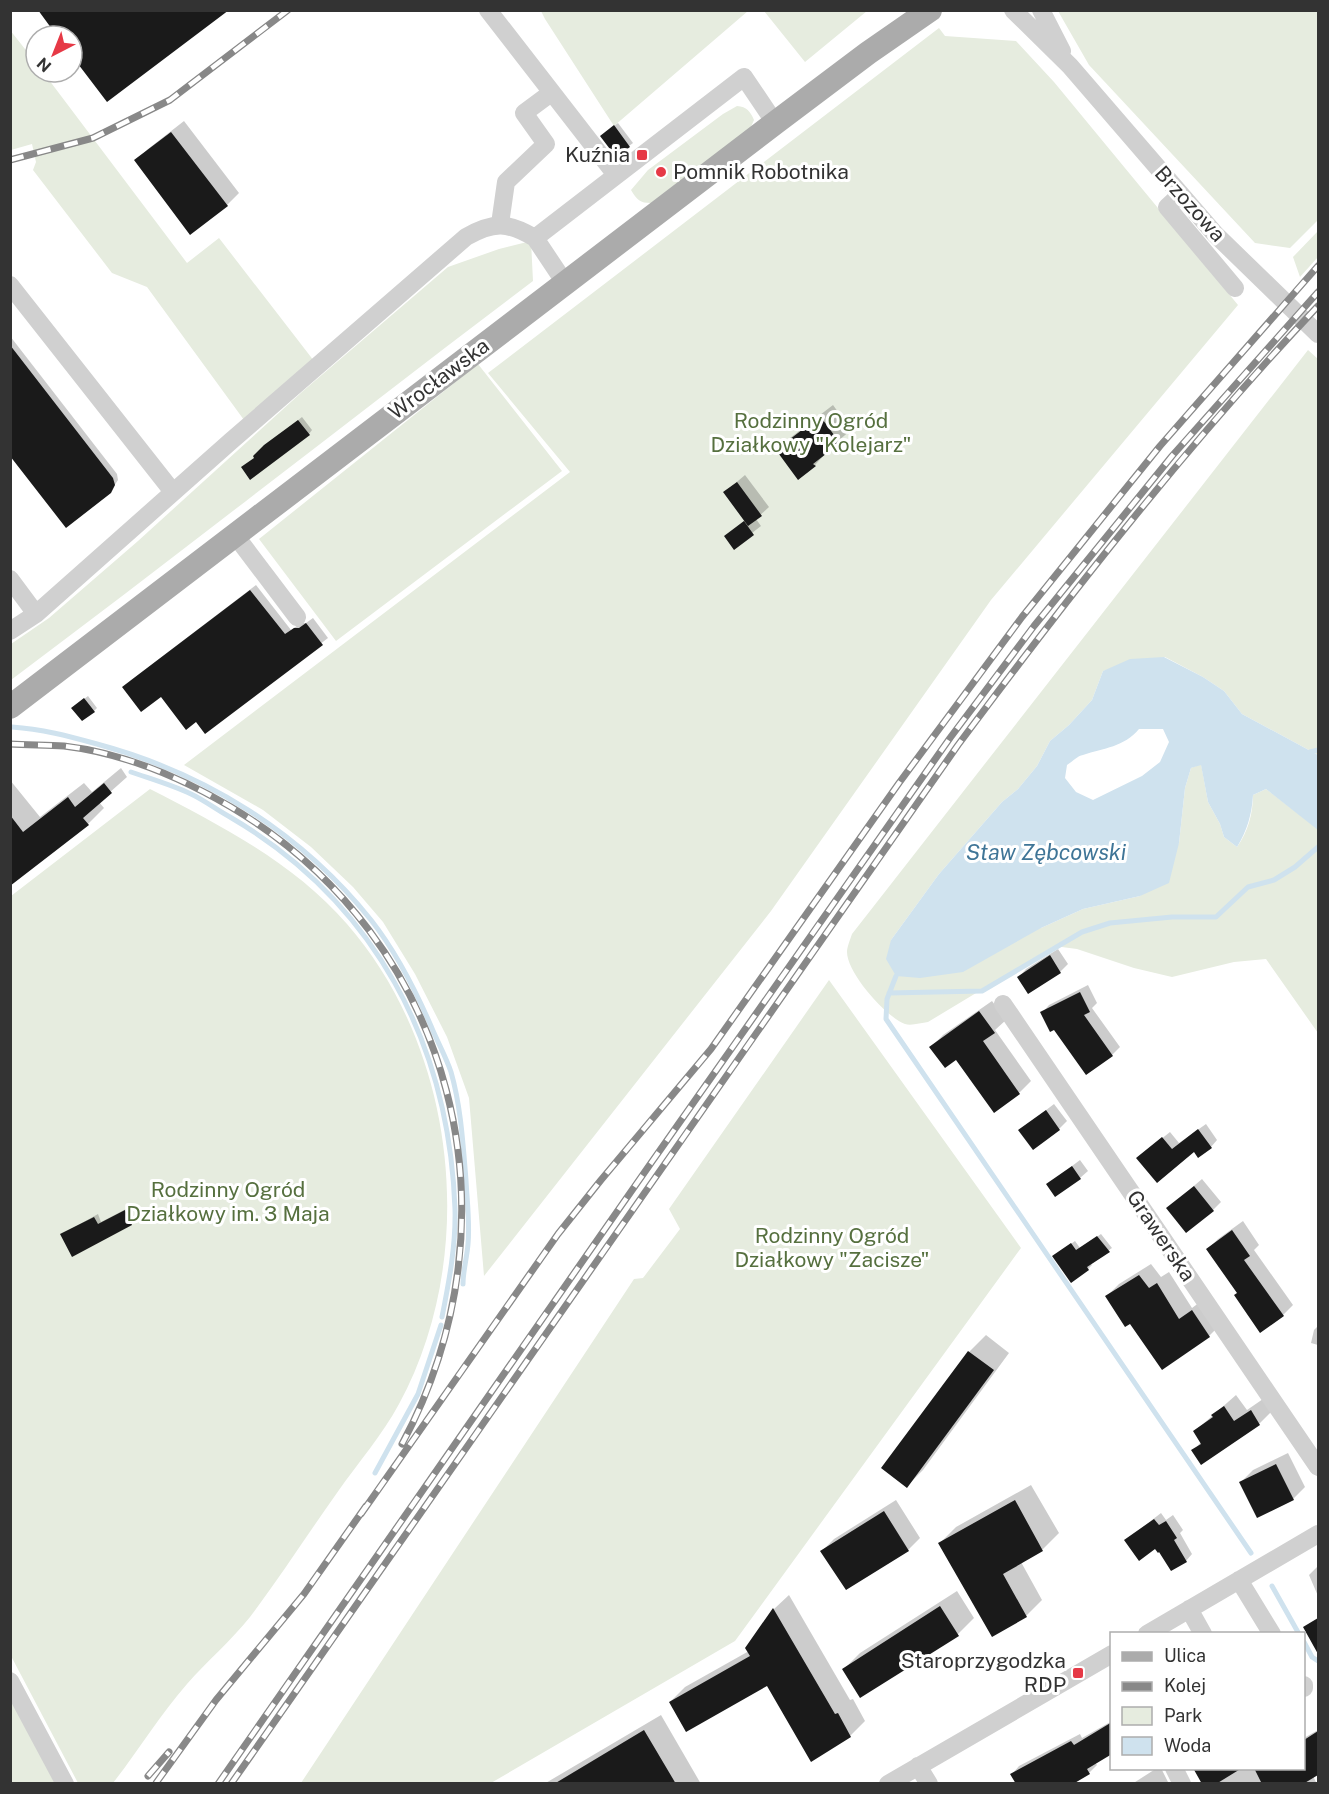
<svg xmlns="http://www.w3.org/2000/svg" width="1329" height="1794" font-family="'Public Sans',sans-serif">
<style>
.green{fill:#e6ecdf}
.water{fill:#cfe2ee;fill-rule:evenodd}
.shadow{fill:#0003}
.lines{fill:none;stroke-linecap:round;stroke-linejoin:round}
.stream{stroke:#cfe2ee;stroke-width:5}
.building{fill:#1a1a1a}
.minor{stroke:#d0d0d0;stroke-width:18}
.major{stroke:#ababab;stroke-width:24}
.rail-casing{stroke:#888;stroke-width:7}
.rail{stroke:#fff;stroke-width:4.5;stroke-dasharray:14;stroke-linecap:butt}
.poi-dot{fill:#e63946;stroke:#fff;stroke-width:2}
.labels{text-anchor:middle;stroke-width:6;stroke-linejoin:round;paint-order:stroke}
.poi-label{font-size:21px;fill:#333;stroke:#fff;text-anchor:end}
.street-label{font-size:21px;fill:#333;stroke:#fff}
.park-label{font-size:21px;fill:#56703f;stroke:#fff}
.water-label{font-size:22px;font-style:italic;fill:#3f7597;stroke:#fff}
</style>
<rect width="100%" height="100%" fill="#fff"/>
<path class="green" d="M541 11H748L614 126 545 19Z
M764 11H867L805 62Z
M1058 11H1318V220L1290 248 1255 243 1089 65Z
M939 28 945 36 1016 41 1054 82 1238 305 991 600 771 911 484 1276 469 1098 447 1037 415 974 383 922 353 887 311 847 263 810 184 765 570 472 488 373Z
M10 30 36 63V72H43L187 263 219 238 314 361 244 420 147 287 112 273 33 170 36 162 32 144 11 150Z
M737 106C747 107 750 111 754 120L750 129 651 203C640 203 637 200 631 190L648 170 723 114Z
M1318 231V257L1300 277 1293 257Z
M531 241 533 281C358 413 186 549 11 680V644L49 618 138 541 303 391 448 267 499 249Z
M1308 350 1318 359V755L1242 714 1224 691 1203 677 1165 657 1103 671 1092 700 1069 725 1050 741 1037 766 1018 789 1002 802 939 874 891 940 1041 928 1083 909 1140 896 1179 843 1185 788 1191 768 1201 764 1208 802 1220 824 1224 837 1237 847C1248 832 1253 813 1253 795L1266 789 1318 829V1033L1266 959 1234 962 1172 977 1134 968 1077 949 1054 946 928 1022C921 1023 911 1026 905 1024 886 1017 847 973 847 952 847 947 850 940 852 934Z
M478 364 562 471 336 641 259 539Z
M150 789C220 825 294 863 347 924 458 1051 479 1257 399 1404 383 1434 358 1463 339 1490 309 1532 281 1576 250 1617 231 1641 207 1661 187 1684 160 1715 138 1751 113 1783H78L11 1656V896Z
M829 980 1021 1248 735 1641 491 1783H301L634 1279 643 1278 680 1229 669 1209Z
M10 1693 61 1783H11Z"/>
<path class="water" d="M1164 657 1203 677 1224 691 1242 714 1318 755V830L1266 789 1253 795C1252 814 1247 831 1237 847L1224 837 1220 824 1208 802 1201 765 1191 768 1185 788 1179 843 1169 883 1140 896 1083 909 1041 928 963 972 920 978 896 976 886 959 891 940 939 874 1002 802 1018 789 1037 766 1050 741 1069 725 1092 700 1103 671 1130 659ZM1139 729H1163L1169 742 1160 762 1142 776 1093 800 1076 792 1065 778 1067 765C1072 762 1077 756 1083 755 1104 748 1124 747 1139 729Z"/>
<path class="shadow" d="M184 121 239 193 227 205 136 161 148 149Z
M618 123 633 143 629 146 605 133Z
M10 336 117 474 118 480 110 492 10 454Z
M833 405 851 430 825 452 826 453 815 465 778 450 790 438Z
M302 417 312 430 309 434 256 457 258 452Z
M745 475 769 507 756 519 761 526 734 547 726 536 745 520 725 492Z
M256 585 291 630 301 623H306L313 618 328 638 206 732 197 720 161 695 130 681Z
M88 696 97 708 94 711 76 705Z
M121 768 127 777 99 802 104 808 88 824 10 884V780L40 817 84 783 92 792Z
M1058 949 1068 964 1060 972 1019 977 1026 969Z
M1088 985 1097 1003 1092 1008 1120 1047 1112 1055 1042 1013 1049 1005Z
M992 1001 1006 1020 995 1030 1031 1081 1020 1092 994 1111 956 1058 931 1047 943 1035Z
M1054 1104 1067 1121 1059 1129 1020 1130Z
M1206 1124 1217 1140 1211 1147 1194 1150 1145 1152 1170 1132 1179 1143Z
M1080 1160 1088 1171 1080 1178 1048 1184Z
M1202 1179 1221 1202 1213 1210 1168 1208Z
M128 1208 135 1220 131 1224 62 1234 98 1214 101 1222Z
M1243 1221 1259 1245 1254 1250 1293 1305 1283 1315 1238 1293 1208 1249 1218 1239Z
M1101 1234 1112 1248 1090 1263 1092 1265 1088 1269 1071 1281 1058 1253 1075 1241 1080 1248Z
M1151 1264 1161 1277 1169 1272 1192 1308 1204 1299 1221 1324 1209 1336 1131 1322 1107 1296 1119 1284Z
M1318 1326V1345L1311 1343 1314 1330Z
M986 1335 1009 1353 923 1470 907 1486 883 1468 969 1352Z
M1236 1395 1247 1410 1263 1399 1271 1412 1259 1424 1201 1463 1193 1451 1201 1442 1195 1431Z
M1288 1453 1305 1487 1293 1499 1241 1482 1253 1470Z
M1031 1485 1059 1533 1043 1549 1021 1562 1042 1600 1026 1616 940 1543 956 1527Z
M896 1500 920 1538 908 1550 822 1551 834 1539Z
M1161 1513 1166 1520 1173 1515 1183 1530 1180 1533 1192 1554 1186 1561 1155 1547 1126 1540Z
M1318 1566V1596L1309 1575Z
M957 1591 974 1618 958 1634 844 1669 860 1653Z
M789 1595 850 1700 853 1699 865 1721 850 1736 768 1684 670 1702 685 1687 749 1651 747 1648 774 1609Z
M661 1715 701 1784H544Z
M1112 1721V1752L1095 1762 1097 1765 1089 1773 1012 1774 1019 1766 1080 1734 1082 1738Z
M1318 1730V1773L1313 1776 1317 1784H1204L1195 1768H1243L1244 1770 1248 1768H1304V1738Z
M1157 1768H1161L1169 1784H1132Z"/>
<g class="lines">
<path class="stream" d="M12 727C42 729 68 736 97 744 205 773 300 832 371 920 396 952 415 989 431 1026 437 1041 446 1057 451 1072 461 1107 463 1144 466 1180 467 1201 470 1223 468 1244 467 1257 463 1271 463 1284
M1310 752 1318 750
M131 772C151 779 172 785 191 794 204 800 217 810 230 817 375 902 449 1043 455 1209 456 1245 449 1282 442 1317
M896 976 887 999 886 1019 1251 1553
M889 993 982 991 1082 932 1110 923 1172 917H1216L1248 887 1274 880 1295 867 1318 847
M375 1473 418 1394 441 1325
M1272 1586 1299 1634
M1304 1642 1312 1657 1318 1661"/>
</g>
<path class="building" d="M38 10H229L107 102 72 56V36H57Z
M614 125 630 147 616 157 600 136Z
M171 132 228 206 190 235 134 160Z
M10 345 113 478 115 485 111 493 66 528 10 456Z
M820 416 840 443 813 464 816 466 798 480 776 450Z
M298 420 310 435 250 480 241 467 254 458 253 456 264 445Z
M737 482 762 516 748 526 723 492Z
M744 521 754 535 734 550 724 536Z
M250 590 285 634 294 628H299L306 623 323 645 205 734 196 722 186 730 161 697 141 712 122 687Z
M84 698 95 712 82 721 71 708Z
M104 783 112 793 83 818 89 825 10 886V815L23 832 68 797 75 807Z
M1050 955 1061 973 1028 994 1017 977Z
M1080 992 1090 1012 1084 1015 1113 1056 1086 1075 1054 1030 1050 1032 1040 1012Z
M979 1011 995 1033 983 1041 1020 1094 994 1113 956 1060 945 1068 929 1047Z
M1046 1110 1060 1130 1033 1150 1018 1130Z
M1198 1129 1212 1148 1198 1158 1194 1152 1157 1183 1136 1158 1162 1137 1172 1149Z
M1072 1166 1081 1179 1055 1197 1046 1184Z
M1194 1186 1214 1211 1186 1233 1166 1208Z
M125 1210 132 1225 72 1257 60 1234 94 1217 98 1224Z
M1232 1230 1250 1256 1244 1260 1284 1316 1260 1333 1234 1295 1237 1293 1206 1249Z
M1097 1236 1110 1252 1087 1267 1089 1270 1071 1283 1052 1256 1071 1243 1076 1250Z
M1139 1275 1149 1288 1157 1283 1179 1319 1192 1310 1210 1337 1162 1370 1130 1324 1125 1327 1105 1296Z
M968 1351 994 1370 907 1488 881 1468Z
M1224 1406 1234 1421 1251 1410 1260 1425 1201 1465 1191 1450 1201 1444 1193 1431 1213 1417 1211 1415Z
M1276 1464 1294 1500 1257 1518 1239 1482Z
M1015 1500 1043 1551 1003 1574 1027 1617 992 1637 938 1543Z
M884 1511 909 1551 846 1590 820 1551Z
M1154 1519 1159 1525 1166 1521 1177 1538 1174 1540 1187 1562 1171 1571 1159 1552 1158 1553 1155 1549 1139 1561 1124 1540Z
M940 1606 959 1636 860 1698 842 1669Z
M773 1608 835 1714 838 1713 851 1737 811 1762 767 1686 686 1732 669 1702 750 1656 745 1648Z
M1318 1618V1654L1303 1627Z
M1112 1722V1754L1087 1769 1090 1774 1073 1784H1016L1010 1774 1071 1741 1074 1745Z
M644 1730 676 1784H554Z
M1318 1731V1775L1303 1784H1262L1254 1768H1304V1740Z
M1193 1768H1242L1216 1784H1202Z"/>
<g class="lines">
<path class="minor" d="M488 10 616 175
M1013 10 1070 66 1215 234 1318 334
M1041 10 1062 51
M1180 195 1167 207 1235 288
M500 224 506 182 546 144 524 113 551 93
M565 283 535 238 744 77 775 123
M10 285 173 492
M235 535 297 617
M10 579 36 614
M10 631 36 614 231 441 466 237C494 221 508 222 535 238
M1003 1004 1318 1467
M1239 1580 1272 1634
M1189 1609 1203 1634
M1147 1634 1318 1534
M10 1681 65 1784
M1304 1685V1688
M918 1766 929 1784
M1174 1768 1182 1784
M888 1784 1112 1654"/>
<path class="major" d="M10 707 775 123 868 53 930 10"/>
<defs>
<path id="rail" d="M10 160 93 138 170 100 288 10
M10 744C28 745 46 745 64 746 123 753 180 777 231 807 455 940 524 1217 402 1444
M361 1514 558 1234 601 1180 711 1049 899 783 1022 617 1160 446 1318 266
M148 1776 169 1752
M156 1783 216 1700 304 1594 366 1506
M218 1784 651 1163 950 738 1034 626 1172 456 1318 292
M231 1784 958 745C1071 593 1188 444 1318 306"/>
</defs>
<use href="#rail" class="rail-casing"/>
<use href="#rail" class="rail"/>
</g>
<g class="poi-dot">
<rect x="636" y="149" width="12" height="12" rx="3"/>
<circle cx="661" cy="172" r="6"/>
<rect x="1072" y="1667" width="12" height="12" rx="3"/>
</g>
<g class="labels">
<g class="poi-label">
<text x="630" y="162">Kuźnia</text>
<text x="673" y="179" text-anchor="start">Pomnik Robotnika</text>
<text x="1066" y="1668">Staroprzygodzka<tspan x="1066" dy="24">RDP</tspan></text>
</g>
<g class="street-label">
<text transform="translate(1190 204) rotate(48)" y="7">Brzozowa</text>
<text transform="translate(439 379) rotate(-37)" y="7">Wrocławska</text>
<text transform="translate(1161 1236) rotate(56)" y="7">Grawerska</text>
</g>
<g class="park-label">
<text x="811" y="428">Rodzinny Ogród<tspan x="811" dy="24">Działkowy "Kolejarz"</tspan></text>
<text x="228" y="1197">Rodzinny Ogród<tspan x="228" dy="24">Działkowy im. 3 Maja</tspan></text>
<text x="832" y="1243">Rodzinny Ogród<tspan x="832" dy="24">Działkowy "Zacisze"</tspan></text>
</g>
<g class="water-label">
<text x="1046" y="860">Staw Zębcowski</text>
</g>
</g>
<rect width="1329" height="1794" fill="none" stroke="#333333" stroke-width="24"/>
<rect x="1110" y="1632" width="195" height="138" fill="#ffffff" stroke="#adadad" stroke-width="1.5"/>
<rect x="1122" y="1652" width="30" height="9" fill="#ababab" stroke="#adadad" stroke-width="1.5"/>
<text x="1164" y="1662" font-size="18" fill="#333333">Ulica</text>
<rect x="1122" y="1682" width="30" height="9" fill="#888888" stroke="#adadad" stroke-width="1.5"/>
<text x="1164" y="1692" font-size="18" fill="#333333">Kolej</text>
<rect x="1122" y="1707" width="30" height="18" fill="#e6ecdf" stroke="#adadad" stroke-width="1.5"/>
<text x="1164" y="1722" font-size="18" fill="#333333">Park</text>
<rect x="1122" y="1737" width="30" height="18" fill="#cfe2ee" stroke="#adadad" stroke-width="1.5"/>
<text x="1164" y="1752" font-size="18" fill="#333333">Woda</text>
<g transform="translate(54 54) rotate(222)"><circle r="28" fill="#ffffff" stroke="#adadad" stroke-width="1.5"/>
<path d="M0-4.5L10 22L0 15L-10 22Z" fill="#e63946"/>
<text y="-9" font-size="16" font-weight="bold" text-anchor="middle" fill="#333333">N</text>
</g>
</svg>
